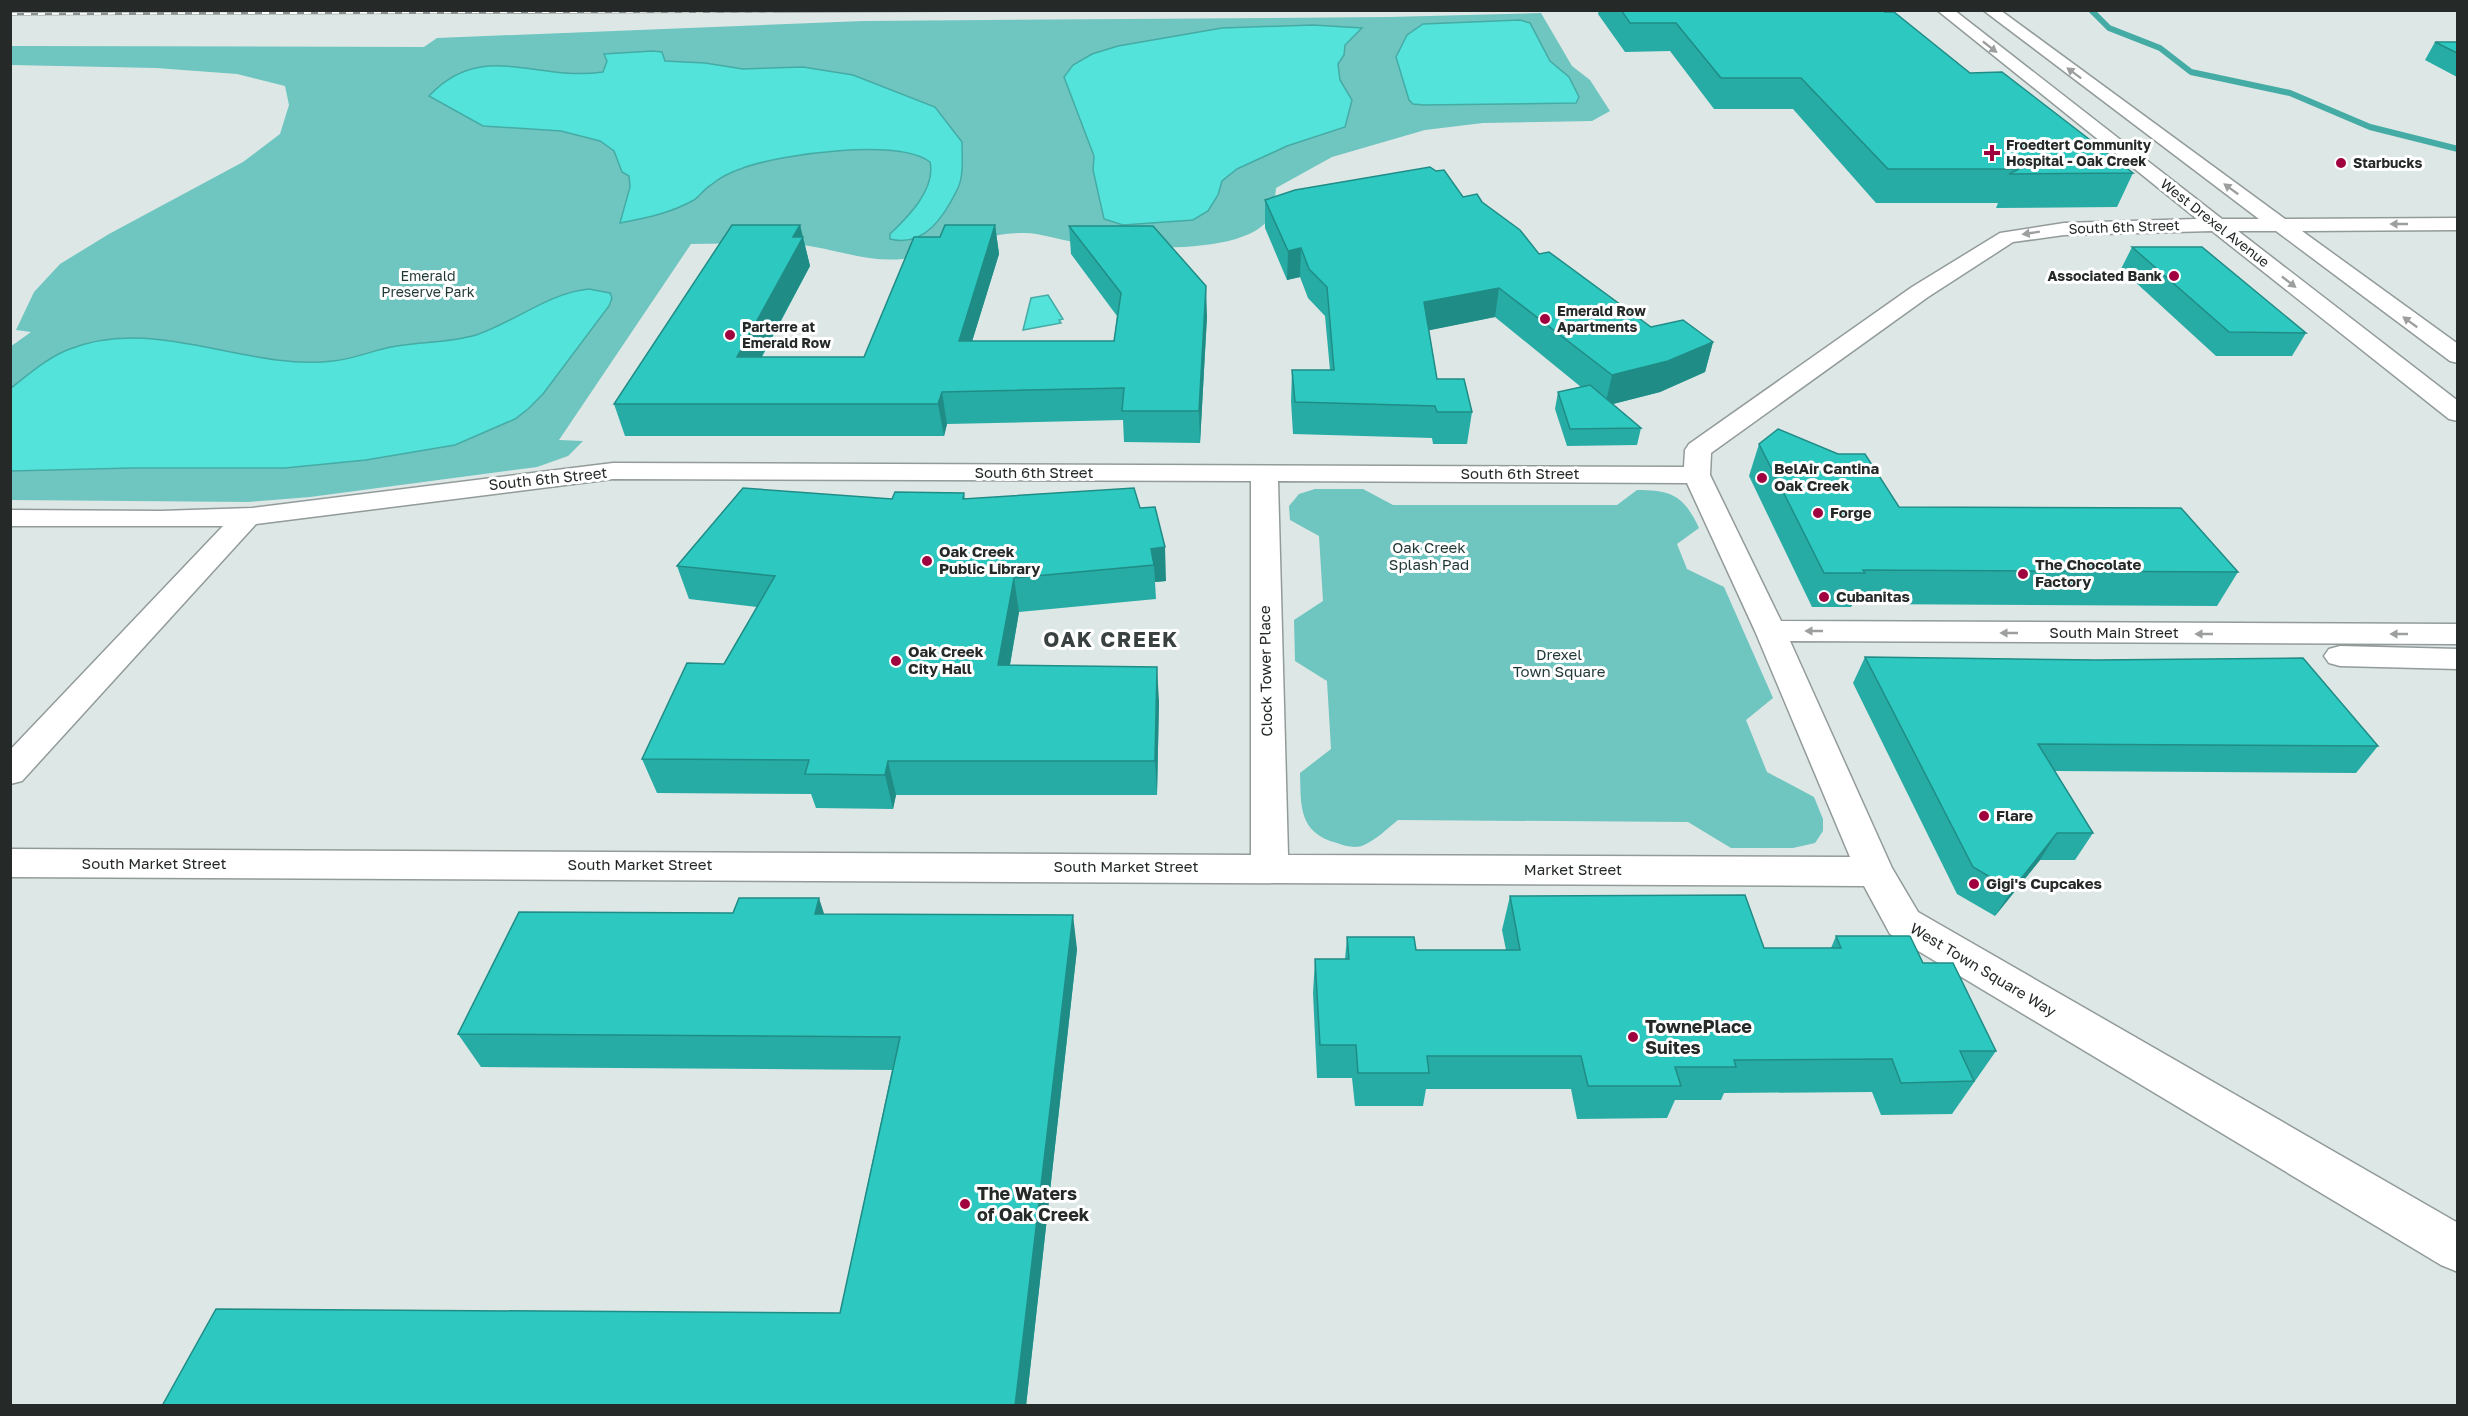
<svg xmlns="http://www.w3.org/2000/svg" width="2468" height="1416" font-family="'Golos Text',sans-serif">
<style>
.green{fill:#6fc5bf}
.water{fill:#53e3da;stroke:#45aba5;stroke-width:1.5}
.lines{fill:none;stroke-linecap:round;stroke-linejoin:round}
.stream{stroke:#45aba5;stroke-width:6}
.minor-casing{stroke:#929b9a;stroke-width:3}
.minor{fill:#fff;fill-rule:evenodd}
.rail-casing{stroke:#89908f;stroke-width:3}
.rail{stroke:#fff;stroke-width:2;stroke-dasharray:7;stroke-linecap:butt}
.wall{fill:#27aca5}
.shaded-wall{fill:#208c86}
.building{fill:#2dc8c0;stroke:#208c86;stroke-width:1.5}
.oneway{fill:#9d9f9e}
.poi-dot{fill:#a0023f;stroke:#fff;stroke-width:2}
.labels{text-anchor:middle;stroke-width:6;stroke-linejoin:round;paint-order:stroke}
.far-poi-label{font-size:14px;font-weight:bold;fill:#252928;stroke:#fff;text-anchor:start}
.far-street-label{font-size:14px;fill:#252928;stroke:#fff}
.far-park-label{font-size:14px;fill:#1f3735;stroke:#fff}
.poi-label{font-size:15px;font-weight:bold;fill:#252928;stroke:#fff;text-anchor:start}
.street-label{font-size:15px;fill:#252928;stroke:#fff}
.park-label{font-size:15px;fill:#1f3735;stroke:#fff}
.near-poi-label{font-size:18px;font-weight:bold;fill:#252928;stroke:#fff;text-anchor:start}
.district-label{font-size:21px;font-weight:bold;letter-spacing:1.5px;fill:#3a4241;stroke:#fff}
</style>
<rect width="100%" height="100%" fill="#dde7e6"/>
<path class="green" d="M1541 13 1572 66 1590 80 1610 111 1592 121 1483 123 1425 130 1332 157 1276 188C1275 196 1275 207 1271 215 1250 258 1121 248 1081 243 1061 241 1043 233 1023 233 981 233 944 253 903 259 864 263 829 246 791 244 758 242 724 244 691 244L559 440 583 441 568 456 537 467 310 497 248 502 11 500 10 347 31 332 16 330 34 292 60 264 109 234 243 162 280 134 289 105 285 86 237 74 156 68 11 65V46L424 47 437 38 863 21 1389 17Z
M1315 489H1363L1393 505H1617L1637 490C1672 490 1684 496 1699 528L1677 544 1687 569 1724 587 1773 698 1746 720 1767 772 1814 797 1823 819V831L1815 843 1793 848H1731L1688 822 1398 820C1388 828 1376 840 1364 845 1356 849 1345 846 1337 843 1298 833 1301 805 1300 773L1331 749 1327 681 1295 661 1294 620 1323 601 1319 536 1290 520 1289 506 1299 494Z"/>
<path class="water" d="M1520 20 1530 23 1550 61 1569 77 1579 97 1576 103 1424 105 1413 104 1409 100 1396 57 1407 35 1423 24Z
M1313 25 1362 28 1345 45 1344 55 1338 64 1340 80 1352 100 1345 127 1287 146 1237 169 1222 181 1218 195 1208 211 1193 220 1123 225 1104 219 1093 170 1094 156 1064 77 1073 65 1092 54 1118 46 1222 28Z
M653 51 662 52 665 61 705 63 743 69 803 67 853 75 935 107 962 142C962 156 964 175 958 188 945 215 925 248 890 239V234C908 217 936 189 930 162 898 138 781 154 743 168 731 172 720 177 711 185 704 189 700 196 694 200 671 213 646 218 620 223L630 187 629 176 622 172 614 151 600 141 561 131 483 126 429 96C482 39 535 82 603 72L607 61 604 54Z
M589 289 610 293 612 298 609 306 543 394 528 409 515 419 455 445 366 460 285 468H132L11 471V388C29 374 46 359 67 350 154 314 244 371 333 361 357 359 379 347 404 345 428 342 451 342 476 335 515 322 548 293 589 289Z
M1048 295 1063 319 1059 320 1061 323 1023 330 1031 298Z"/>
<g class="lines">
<path class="stream" d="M2091 10 2109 28 2160 48 2191 72 2290 93 2370 127 2458 149"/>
<defs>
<path id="minor" d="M1937 10H1954L2222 219H2259L1983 10H2000L2285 219 2458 218V230L2302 231 2458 344V363L2450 361 2276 231H2238L2458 401V421L2449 419 2212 231 2064 235 2013 242 1928 297 1711 453 1710 475 1781 621 2458 624V644L1790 641 1892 868 1918 912 2458 1223V1272L2441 1265 1890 934 1864 886 10 877V849L1251 855V481L613 479 256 524 22 781 10 784V750L223 526H10V510L161 511 252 508 613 463 1684 467 1685 450 1689 444 1912 287 2000 233 2064 223 2197 219ZM1278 481 1687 483 1755 631 1850 857 1288 855Z
M2340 646 2458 649V669L2340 666 2329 663 2324 656 2329 649Z"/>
</defs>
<use href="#minor" class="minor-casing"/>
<use href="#minor" class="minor"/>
<defs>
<path id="rail" d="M10 14 1080 10"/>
</defs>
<use href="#rail" class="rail-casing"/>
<use href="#rail" class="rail"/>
</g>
<path class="wall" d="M1599 10H1883L1970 73 2133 173 2117 207 1996 208 1998 203H1876L1793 109H1714L1670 51 1625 52 1598 14Z
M2435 42H2457V77L2425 60Z
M1463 197 1482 202 1539 254 1651 327 1713 342 1705 372 1660 392 1613 404 1641 428 1637 445 1567 446 1555 409 1558 392 1581 387 1495 317 1429 330 1437 379 1472 412 1467 444H1433L1432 438 1293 434 1291 401 1292 370H1330L1325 316 1308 298 1300 277 1287 280 1265 228V200Z
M800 225 810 266 762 357H864L940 237 995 225 999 254 972 341H1114L1117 316 1071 254 1069 226 1207 316 1200 443 1124 442 1123 420 947 424 944 436H625L614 404Z
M2132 247 2306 333 2292 356H2216L2121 269Z
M1759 444 1899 507 2238 572 2217 606 1853 604 1851 607H1812L1749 476Z
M964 493 965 499 1140 508 1166 581 1155 582 1156 599 1019 612 1010 665 1159 701 1157 795H896L893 809 816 808 811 794 657 793 642 759 724 664 757 607 689 599 677 566Z
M1865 657 2378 746 2356 773 2055 771 2093 833 2075 860H2040L1995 916 1957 894 1853 683Z
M1510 896 1764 948H1831L1836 936 1923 963 1996 1051 1952 1114 1881 1115 1872 1092 1724 1093 1721 1100H1675L1667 1118 1577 1119 1571 1089H1426L1423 1106H1355L1352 1078H1317L1313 993 1315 959H1345L1347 937 1416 950H1506L1502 930Z
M824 914 1077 949 1026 1406H162L840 1313 892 1070 481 1067 458 1034Z"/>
<path class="shaded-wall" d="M800 225 810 266 745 387 737 357 793 237Z
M995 225 999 254 963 371 959 341Z
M1301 248 1300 277 1287 280 1288 251Z
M1206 286 1207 316 1200 443 1199 411Z
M1499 288 1495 317 1421 332 1424 302Z
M1713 342 1705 372 1660 392 1605 406 1612 375Z
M942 392 947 424 944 436 938 404Z
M1165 547 1166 581 1155 582 1154 565 1151 549Z
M1014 578 1019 612 1004 699 998 665Z
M1157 667 1159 701 1157 795 1155 761Z
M888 761 896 795 893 809 885 775Z
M2057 833 2040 860 1995 916 2012 890Z
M819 898 830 932 815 914Z
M1073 915 1077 949 1026 1406H1015Z"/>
<path class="building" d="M1621 10H1883L1885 12H1894L1970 73 2002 72 2133 173 2009 174 2019 169H1888L1801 78H1721L1676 23H1630Z
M2435 42H2457V53Z
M1430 167 1436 171 1444 170 1463 197 1477 194 1482 202 1520 230 1539 254 1549 252 1651 327 1683 320 1713 342 1668 361 1612 375 1499 288 1424 302 1437 379H1464L1472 412H1437L1435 406 1295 402 1292 370H1334L1327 287 1309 269 1301 248 1288 251 1265 200 1295 190Z
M732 225H800L793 237H803L737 357H864L914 237H940L945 225H995L959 341H1114L1121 293 1069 226H1153L1206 286 1199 411H1122L1124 388 942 392 938 404H614Z
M2132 247H2202L2306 333 2229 332Z
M1590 385 1641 428 1570 429 1558 392Z
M1778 429 1838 454H1865L1899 507 2181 508 2238 572 1863 570 1865 573H1824L1759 444Z
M743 488 892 499 895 492 964 493 963 499 1134 488 1140 508 1155 507 1165 547 1151 549 1154 565 1014 578 998 665 1157 667 1155 761H888L885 775 805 774 809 760 642 759 687 663 724 664 775 576 677 566Z
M1865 657 2096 660 2303 658 2378 746 2038 744 2093 833H2057L2012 890 1973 867Z
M1745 895 1764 948H1841L1836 936H1910L1923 963H1953L1996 1051H1960L1974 1081 1901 1083 1892 1059 1734 1060 1736 1067H1675L1681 1086H1588L1581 1056H1427L1429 1073H1358L1356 1045H1320L1315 959H1349L1347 937H1414L1416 950H1520L1510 896Z
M739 898H819L815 914 1073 915 1015 1406H162L216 1309 840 1313 900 1037 458 1034 519 912 733 913Z"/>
<defs><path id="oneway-solid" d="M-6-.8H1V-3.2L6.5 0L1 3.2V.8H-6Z" transform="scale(1.5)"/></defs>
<g class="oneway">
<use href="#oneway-solid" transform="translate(1990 47) rotate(38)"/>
<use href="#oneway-solid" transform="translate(2074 73) rotate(-143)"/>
<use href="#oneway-solid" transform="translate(2231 189) rotate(-144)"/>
<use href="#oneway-solid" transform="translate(2399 224) rotate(-180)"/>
<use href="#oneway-solid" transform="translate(2031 233) rotate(171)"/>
<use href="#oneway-solid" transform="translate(2289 282) rotate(38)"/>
<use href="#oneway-solid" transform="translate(2410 322) rotate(-144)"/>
<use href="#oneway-solid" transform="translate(1814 631) rotate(180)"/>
<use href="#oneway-solid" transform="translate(2009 633) rotate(-180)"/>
<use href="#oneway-solid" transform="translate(2204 634) rotate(-180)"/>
<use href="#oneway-solid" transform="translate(2399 634) rotate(180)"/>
</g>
<g class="poi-dot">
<path d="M1989 144h6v6h6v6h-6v6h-6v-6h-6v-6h6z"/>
<circle cx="2341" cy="163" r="6"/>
<circle cx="2174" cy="276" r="6"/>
<circle cx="1545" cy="319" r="6"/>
<circle cx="730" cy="335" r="6"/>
<circle cx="1762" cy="478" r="6"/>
<circle cx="1818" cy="513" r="6"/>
<circle cx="927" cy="561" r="6"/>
<circle cx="2023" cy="574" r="6"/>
<circle cx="1824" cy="597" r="6"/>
<circle cx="896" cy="661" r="6"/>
<circle cx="1984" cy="816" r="6"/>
<circle cx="1974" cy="884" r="6"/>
<circle cx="1633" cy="1037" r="6"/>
<circle cx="965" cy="1204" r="6"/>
</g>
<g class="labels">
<g class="far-poi-label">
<text x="2006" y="150">Froedtert Community<tspan x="2006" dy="16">Hospital - Oak Creek</tspan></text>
<text x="2353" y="168">Starbucks</text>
<text x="2162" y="281" text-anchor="end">Associated Bank</text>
<text x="1557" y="316">Emerald Row<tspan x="1557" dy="16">Apartments</tspan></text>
<text x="742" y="332">Parterre at<tspan x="742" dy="16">Emerald Row</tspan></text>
</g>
<g class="far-street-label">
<text transform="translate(2215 223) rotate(38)" y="5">West Drexel Avenue</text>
<text transform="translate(2124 227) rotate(-2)" y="5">South 6th Street</text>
</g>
<g class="far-park-label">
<text x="428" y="281">Emerald<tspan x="428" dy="16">Preserve Park</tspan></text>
</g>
<g class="poi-label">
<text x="1774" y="474">BelAir Cantina<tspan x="1774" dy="17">Oak Creek</tspan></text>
<text x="1830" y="518">Forge</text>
<text x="939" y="557">Oak Creek<tspan x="939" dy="17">Public Library</tspan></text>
<text x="2035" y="570">The Chocolate<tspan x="2035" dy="17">Factory</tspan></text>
<text x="1836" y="602">Cubanitas</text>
<text x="908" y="657">Oak Creek<tspan x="908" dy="17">City Hall</tspan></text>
<text x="1996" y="821">Flare</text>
<text x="1986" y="889">Gigi's Cupcakes</text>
</g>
<g class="street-label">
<text x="1034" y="478">South 6th Street</text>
<text x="1520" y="479">South 6th Street</text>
<text transform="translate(548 479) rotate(-6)" y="5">South 6th Street</text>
<text x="2114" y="638">South Main Street</text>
<text transform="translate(1266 671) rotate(-91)" y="5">Clock Tower Place</text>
<text x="154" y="869">South Market Street</text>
<text x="640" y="870">South Market Street</text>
<text x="1126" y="872">South Market Street</text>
<text x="1573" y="875">Market Street</text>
<text transform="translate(1983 970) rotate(31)" y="5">West Town Square Way</text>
</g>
<g class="park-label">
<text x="1429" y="553">Oak Creek<tspan x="1429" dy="17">Splash Pad</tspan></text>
<text x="1559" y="660">Drexel<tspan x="1559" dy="17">Town Square</tspan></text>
</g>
<g class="near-poi-label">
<text x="1645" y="1033">TownePlace<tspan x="1645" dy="21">Suites</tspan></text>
<text x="977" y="1200">The Waters<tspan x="977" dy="21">of Oak Creek</tspan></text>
</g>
<g class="district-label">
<text x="1111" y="647">OAK CREEK</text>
</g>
</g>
<rect width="2468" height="1416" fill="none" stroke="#252928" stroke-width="24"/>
</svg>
